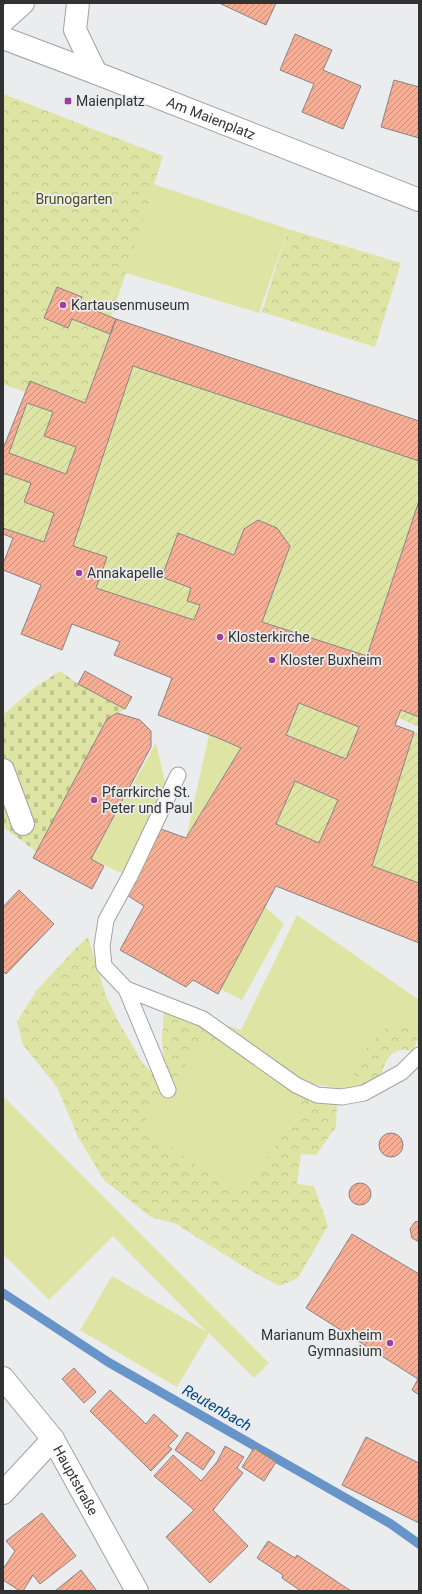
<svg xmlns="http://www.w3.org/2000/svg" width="422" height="1594" font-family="Roboto,sans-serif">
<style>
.grass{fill:#dee4a3}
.forest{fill:url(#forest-crowns)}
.cemetery{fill:url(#cemetery-stones)}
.garden{fill:url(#garden-furrows)}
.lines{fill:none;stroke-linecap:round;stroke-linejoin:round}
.stream{stroke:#6794c9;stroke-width:9}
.building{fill:url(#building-hatch);stroke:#868584;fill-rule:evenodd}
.service-casing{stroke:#a1a2a3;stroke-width:17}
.minor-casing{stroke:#a1a2a3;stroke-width:24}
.tertiary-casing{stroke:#a1a2a3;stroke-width:24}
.service{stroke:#fff;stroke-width:15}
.minor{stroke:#fff;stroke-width:22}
.tertiary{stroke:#fff;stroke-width:22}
.poi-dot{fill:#a13ca1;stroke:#ebeced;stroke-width:1.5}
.labels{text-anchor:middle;stroke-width:3.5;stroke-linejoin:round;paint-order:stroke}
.poi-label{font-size:14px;fill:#323232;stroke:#ebeced;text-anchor:start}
.street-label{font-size:14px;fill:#323232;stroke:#ebeced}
.park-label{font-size:14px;fill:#4c4f1a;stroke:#ebeced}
.water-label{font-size:15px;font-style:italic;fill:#004586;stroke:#ebeced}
</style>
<defs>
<pattern id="forest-crowns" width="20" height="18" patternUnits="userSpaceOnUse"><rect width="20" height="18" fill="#dee4a3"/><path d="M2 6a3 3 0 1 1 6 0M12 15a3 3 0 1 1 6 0" fill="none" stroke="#bfc48d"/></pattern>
<pattern id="cemetery-stones" width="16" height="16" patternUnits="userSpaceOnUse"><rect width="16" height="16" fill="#dee4a3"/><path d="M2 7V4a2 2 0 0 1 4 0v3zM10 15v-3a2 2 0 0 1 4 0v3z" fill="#bfc48d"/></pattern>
<pattern id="garden-furrows" width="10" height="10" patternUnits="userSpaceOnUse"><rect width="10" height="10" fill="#dee4a3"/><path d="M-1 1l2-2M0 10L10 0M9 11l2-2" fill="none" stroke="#bfc48d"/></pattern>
<pattern id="building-hatch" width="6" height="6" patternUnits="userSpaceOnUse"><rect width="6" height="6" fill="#f8ae95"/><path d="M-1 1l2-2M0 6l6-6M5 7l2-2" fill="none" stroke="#c98e7a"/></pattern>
</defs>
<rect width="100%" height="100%" fill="#ebeced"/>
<path class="grass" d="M153 184 288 229 259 313 126 273Z
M209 735 241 748 186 838Z
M156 743 168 795 126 875 91 859Z
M265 907 284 924 242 1000 220 989Z
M297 915 419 1000V1025L403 1022 354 1091 303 1082 297 1117 238 1197 142 1125 200 1046 241 1030Z
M3 1096 269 1363 254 1378 209 1333 177 1387 80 1330 112 1276 207 1332 113 1236 49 1300 3 1254Z"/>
<path class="forest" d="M3 94 163 156 126 273 111 317 79 304 82 297 57 287 44 318 68 328 72 319 110 334 85 403 30 381 25 392 3 384Z
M288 229 401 263 375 347 262 312Z
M88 937 106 996 118 1021 142 1062 167 1090 162 1042 164 1006 241 1030 200 1046 142 1125 238 1196 297 1117 303 1082 337 1100 336 1127 316 1155 301 1154 297 1184 314 1186 328 1226 298 1278 279 1286 241 1265 176 1224 151 1217 104 1180 78 1137 57 1087 23 1045 17 1022 36 991 76 948Z
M403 1022 419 1025V1035L413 1051C409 1051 404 1049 400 1050 388 1053 383 1066 381 1078L354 1091 353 1071 366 1048 386 1028Z"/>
<path class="cemetery" d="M60 671 78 684 125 709 107 719 37 852 3 827V715L34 688Z"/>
<path class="garden" d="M133 366 419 461V501L367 656 262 622 290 546 277 528 258 520 244 529 234 555 178 534 162 577 191 588 187 601 200 605 194 620 96 588 107 557 73 546Z
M27 403 53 412 44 436 76 447 66 474 9 453Z
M3 473 31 483 24 502 54 513 44 542 3 528Z
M299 703 359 727 346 759 286 735Z
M401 710 419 717V727L399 718Z
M414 732 419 734V883L372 866Z
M295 781 338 800 319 843 276 824Z"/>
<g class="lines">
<path class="stream" d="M3 1293 108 1362 391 1524 419 1544"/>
</g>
<path class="building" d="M219 3H276L266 25Z
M295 34 332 50 323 70 361 86 343 129 302 112 314 84 280 70Z
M394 80 419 87V138L381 127Z
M57 287 82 297 79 304 116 319 110 334 72 319 68 328 44 318Z
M116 319 419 421V461L133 366 73 546 107 557 96 588 194 620 200 605 187 601 191 588 162 577 178 533 234 555 244 529 258 520 277 528 290 546 262 622 367 656 419 501V717L401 710 395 725 414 732 372 866 419 883V943L276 886 218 994 193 980 186 987 120 950 144 906 127 895 161 829 186 838 241 748 218 738 158 715 172 678 114 655 120 642 72 624 62 650 21 634 41 585 3 570V564L13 538 3 534V528L44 542 54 513 24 502 31 483 3 473V449L30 381 85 403ZM27 403 53 412 44 436 76 447 66 474 9 453ZM299 703 359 727 346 759 286 735ZM295 781 338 800 319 843 276 824Z
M85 671 132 697 125 709 78 684Z
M117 713 140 720 151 731V747L91 859 104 866 92 889 33 858 107 719Z
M19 890 54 924 6 974 3 971V907Z
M379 1145a12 12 0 1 1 24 0a12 12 0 1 1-24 0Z
M349 1194a11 11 0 1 1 22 0a11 11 0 1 1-22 0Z
M419 1221V1242L412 1238 410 1229 415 1222Z
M352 1234 419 1274V1395L412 1390 418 1379 306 1308Z
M74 1368 96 1392 84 1403 62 1379Z
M110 1390 146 1424 154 1414 178 1436 168 1446 172 1449 151 1471 90 1411Z
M187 1432 215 1452 203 1470 175 1450Z
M366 1437 419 1463V1523L342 1485Z
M225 1446 244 1457 237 1468 243 1473 213 1510 248 1546 210 1583 166 1537 194 1510 154 1476 173 1455 201 1481 217 1462Z
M254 1448 276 1462 264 1481 242 1467Z
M42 1513 76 1556 40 1584 33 1575 23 1591H20L3 1580V1569L15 1551 6 1541Z
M268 1541 295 1558 297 1555 351 1591H301L282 1578 283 1575 257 1558Z
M81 1570 97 1591H55Z"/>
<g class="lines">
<defs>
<path id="service" d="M178 775 130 876 106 920 102 946 104 966 126 989 203 1019 296 1085 317 1095 342 1097 364 1093 402 1072 419 1055
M126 989 168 1090"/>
<g id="minor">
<path d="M78 3 75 30 96 73"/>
<path d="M3 21 23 3"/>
<path d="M3 770 23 824"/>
<path id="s1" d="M3 1378 53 1439 137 1591"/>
<path d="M3 1493 53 1439"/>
</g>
<g id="tertiary">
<path id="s2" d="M3 38 96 73 419 200"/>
</g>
</defs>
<use href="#service" class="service-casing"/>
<use href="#minor" class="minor-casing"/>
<use href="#tertiary" class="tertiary-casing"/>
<use href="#service" class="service"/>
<use href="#minor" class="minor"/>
<use href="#tertiary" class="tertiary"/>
</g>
<g class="poi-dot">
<rect x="64" y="97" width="8" height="8" rx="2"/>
<circle cx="63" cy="305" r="4"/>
<circle cx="79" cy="573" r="4"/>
<circle cx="220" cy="637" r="4"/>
<circle cx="272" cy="660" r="4"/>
<circle cx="94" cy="800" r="4"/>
<circle cx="390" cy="1343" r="4"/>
</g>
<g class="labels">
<g class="poi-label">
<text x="76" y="106">Maienplatz</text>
<text x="71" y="310">Kartausenmuseum</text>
<text x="87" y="578">Annakapelle</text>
<text x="228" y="642">Klosterkirche</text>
<text x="280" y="665">Kloster Buxheim</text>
<text x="102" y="797">Pfarrkirche St.<tspan x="102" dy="16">Peter und Paul</tspan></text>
<text x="382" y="1340" text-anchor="end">Marianum Buxheim<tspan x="382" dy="16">Gymnasium</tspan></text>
</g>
<g class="street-label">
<text dy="5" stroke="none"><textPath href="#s2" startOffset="223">Am Maienplatz</textPath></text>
<text dy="5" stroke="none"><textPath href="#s1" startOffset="126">Hauptstraße</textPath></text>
</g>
<g class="park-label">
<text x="74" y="204">Brunogarten</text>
</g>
<g class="water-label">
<text transform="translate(217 1408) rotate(30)" y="5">Reutenbach</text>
</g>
</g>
<rect width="422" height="1594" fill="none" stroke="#323232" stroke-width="8"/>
</svg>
